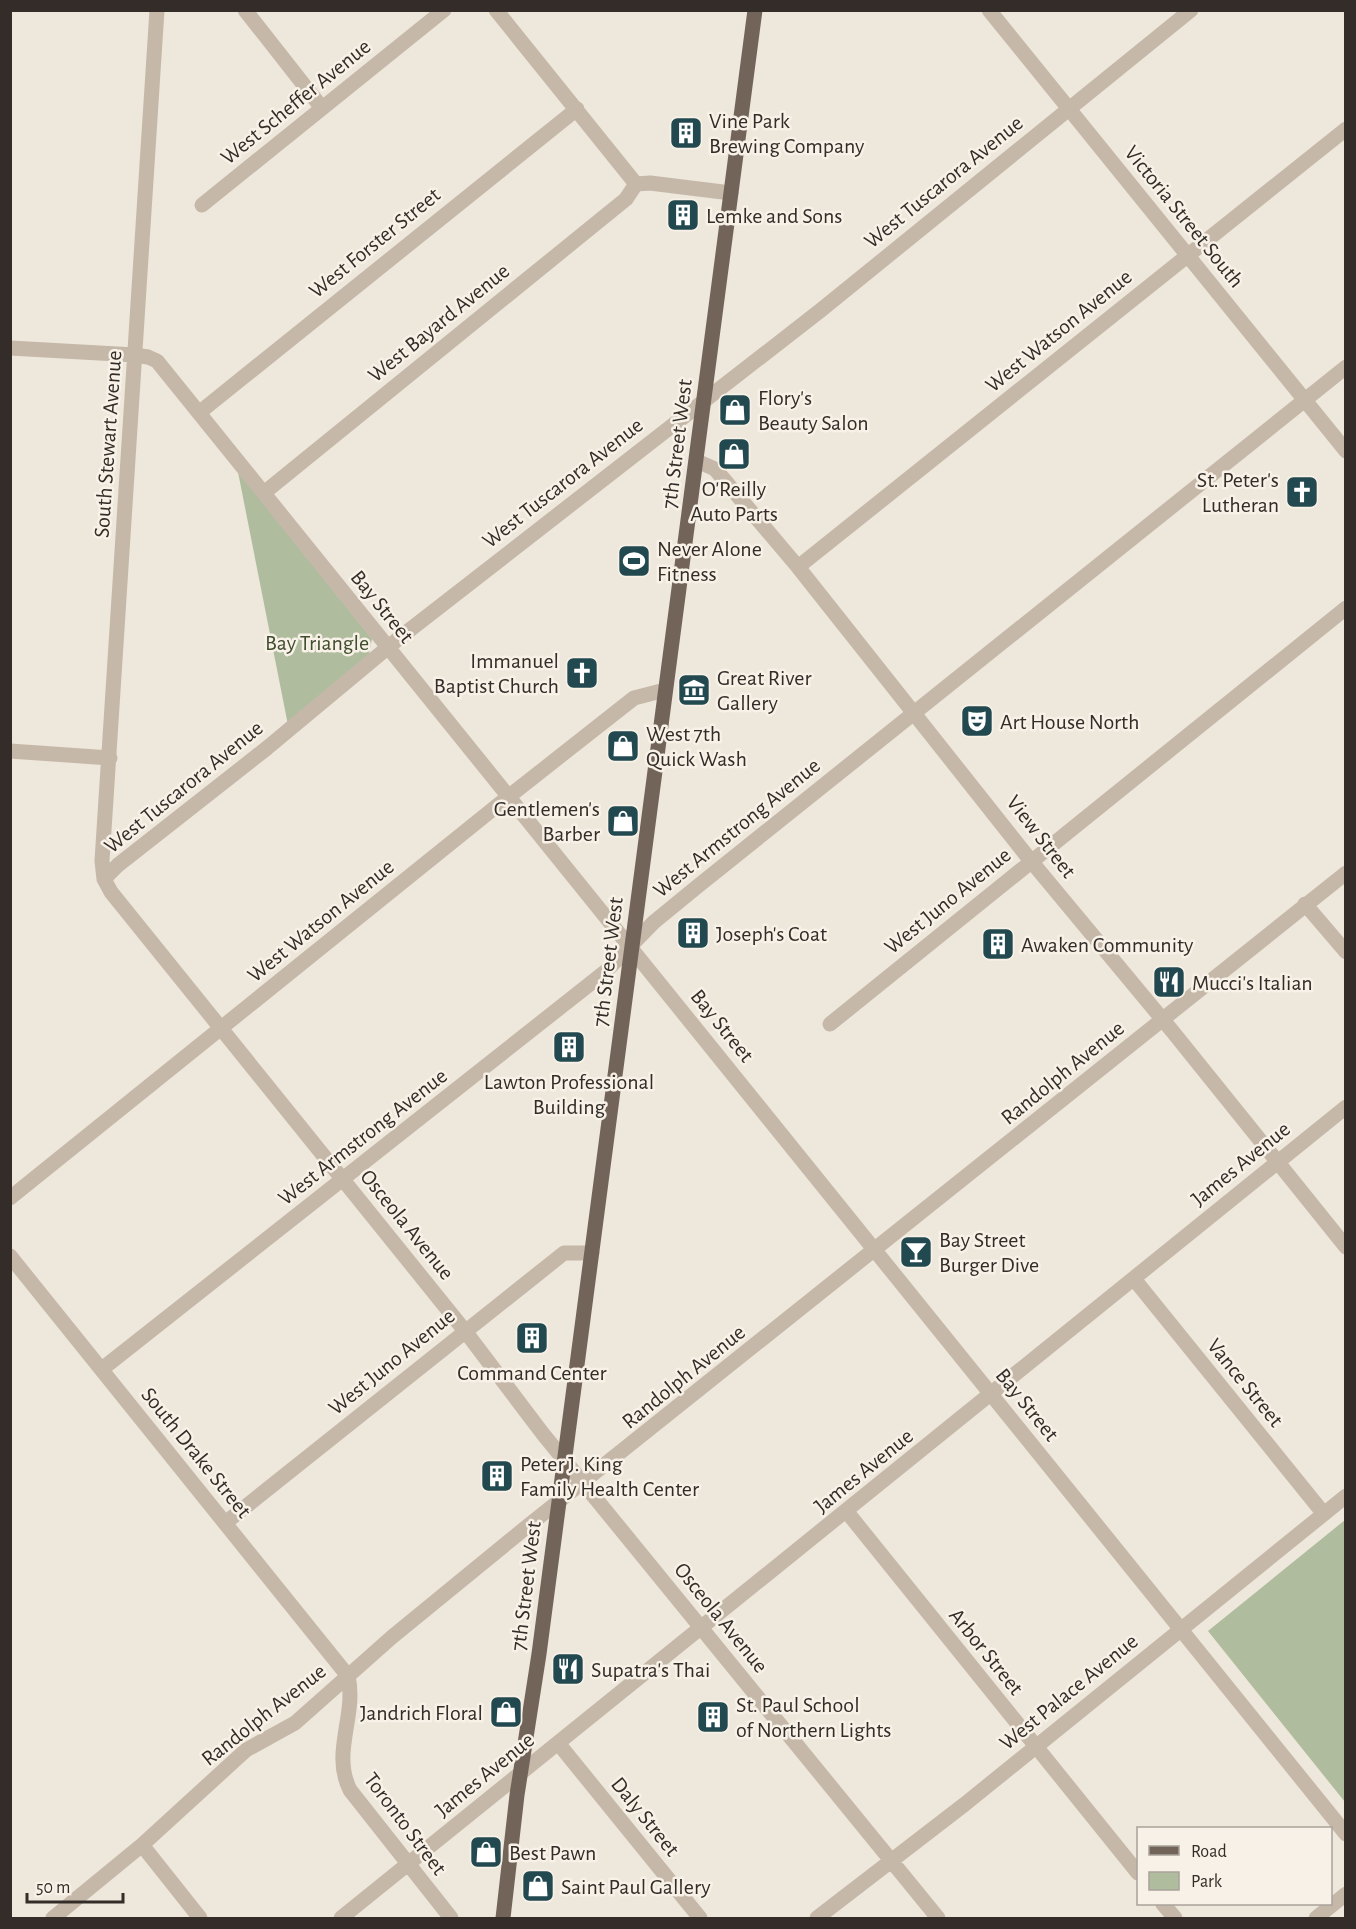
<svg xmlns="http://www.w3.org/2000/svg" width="1356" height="1929" font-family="'Alegreya Sans',sans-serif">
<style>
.green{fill:#afbc9d}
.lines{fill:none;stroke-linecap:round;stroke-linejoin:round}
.minor{stroke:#c5b8a8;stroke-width:15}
.major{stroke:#73645a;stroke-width:15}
.labels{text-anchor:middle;stroke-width:5;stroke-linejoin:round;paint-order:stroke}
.street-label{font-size:22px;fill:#332c28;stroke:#f7f1e7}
.poi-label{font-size:22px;fill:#332c28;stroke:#f7f1e7;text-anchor:start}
.park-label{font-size:22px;fill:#404e2e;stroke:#f7f1e7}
</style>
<rect width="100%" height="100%" fill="#eee7db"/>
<path class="green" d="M238 472 372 639 369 654 288 725Z
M1345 1520V1802L1208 1631Z"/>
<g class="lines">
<path class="minor" d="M157 10 102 861 104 879 111 892 465 1331 543 1434 938 1918
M245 10 322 108
M496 10 636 184 650 183 731 193
M989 10 1346 451
M202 205 444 10
M10 348 135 355 148 357 157 361 1346 1834
M200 412 577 109
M697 461 715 469 721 476 798 567 1031 861 1173 1032 1346 1247
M265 492 626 199 636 184
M798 567 1346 129
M10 751 110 758
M104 879 118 865 267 748 398 639 821 310 1191 10
M1305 904 1346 952
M830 1024 1346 608
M10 1198 498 805 634 698 665 690
M10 1256 348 1676
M1134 1279 1324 1514
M102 1369 605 972 654 922 698 886 1346 367
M847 1512 1138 1873
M225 1523 564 1253H592
M348 1676C357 1716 331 1752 350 1790L451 1918
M558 1743 700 1918
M142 1845 200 1918
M1163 1904 1175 1918
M53 1918 142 1845 246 1750 295 1723 392 1637 529 1525 1346 873
M341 1918 1346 1107
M817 1918 965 1804 1346 1496
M1316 1918 1346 1894"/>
<path class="major" d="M503 1918 517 1795 539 1654 755 10"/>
</g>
<defs>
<symbol id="building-square" viewBox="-11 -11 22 22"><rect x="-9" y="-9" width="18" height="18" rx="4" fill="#224950" stroke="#f7f1e7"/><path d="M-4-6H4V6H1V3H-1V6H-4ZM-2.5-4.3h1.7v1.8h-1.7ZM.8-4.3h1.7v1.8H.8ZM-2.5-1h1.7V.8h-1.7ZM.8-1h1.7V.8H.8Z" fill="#fff"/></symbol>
<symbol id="shop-square" viewBox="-11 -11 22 22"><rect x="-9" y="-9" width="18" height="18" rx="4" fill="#224950" stroke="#f7f1e7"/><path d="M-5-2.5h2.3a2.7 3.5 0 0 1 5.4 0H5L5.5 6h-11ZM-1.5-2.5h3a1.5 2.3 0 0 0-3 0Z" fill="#fff"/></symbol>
<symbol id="church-square" viewBox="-11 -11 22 22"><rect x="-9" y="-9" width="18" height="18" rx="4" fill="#224950" stroke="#f7f1e7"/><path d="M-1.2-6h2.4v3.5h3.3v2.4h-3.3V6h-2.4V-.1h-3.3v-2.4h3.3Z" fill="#fff"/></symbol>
<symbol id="stadium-square" viewBox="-11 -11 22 22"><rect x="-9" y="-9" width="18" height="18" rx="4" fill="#224950" stroke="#f7f1e7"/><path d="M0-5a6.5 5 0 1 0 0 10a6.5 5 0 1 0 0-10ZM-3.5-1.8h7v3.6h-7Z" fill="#fff"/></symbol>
<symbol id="museum-square" viewBox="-11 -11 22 22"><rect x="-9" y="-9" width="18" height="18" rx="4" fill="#224950" stroke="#f7f1e7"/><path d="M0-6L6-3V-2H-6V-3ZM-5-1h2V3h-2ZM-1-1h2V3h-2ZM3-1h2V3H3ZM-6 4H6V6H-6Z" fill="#fff"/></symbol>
<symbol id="theatre-square" viewBox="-11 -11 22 22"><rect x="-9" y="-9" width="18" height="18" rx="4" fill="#224950" stroke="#f7f1e7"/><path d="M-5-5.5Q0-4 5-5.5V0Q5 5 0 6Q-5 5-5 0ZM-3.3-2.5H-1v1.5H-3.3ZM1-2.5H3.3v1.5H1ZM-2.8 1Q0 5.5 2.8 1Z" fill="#fff"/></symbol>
<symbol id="restaurant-square" viewBox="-11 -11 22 22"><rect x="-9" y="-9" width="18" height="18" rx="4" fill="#224950" stroke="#f7f1e7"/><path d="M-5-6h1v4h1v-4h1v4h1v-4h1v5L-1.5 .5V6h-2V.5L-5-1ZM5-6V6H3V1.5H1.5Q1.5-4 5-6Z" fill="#fff"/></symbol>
<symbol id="bar-square" viewBox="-11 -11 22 22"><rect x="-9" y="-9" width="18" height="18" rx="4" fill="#224950" stroke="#f7f1e7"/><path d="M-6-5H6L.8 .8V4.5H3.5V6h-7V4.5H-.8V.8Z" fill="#fff"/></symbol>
</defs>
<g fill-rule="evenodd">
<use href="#building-square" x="667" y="114" width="38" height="38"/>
<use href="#building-square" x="664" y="196" width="38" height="38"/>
<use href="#shop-square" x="716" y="391" width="38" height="38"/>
<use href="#shop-square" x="715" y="435" width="38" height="38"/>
<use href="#church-square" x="1283" y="473" width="38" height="38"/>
<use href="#stadium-square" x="615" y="542" width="38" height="38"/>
<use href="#church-square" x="563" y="654" width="38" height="38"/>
<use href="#museum-square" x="675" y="671" width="38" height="38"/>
<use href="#theatre-square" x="958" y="702" width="38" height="38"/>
<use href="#shop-square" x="604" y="727" width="38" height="38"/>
<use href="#shop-square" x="604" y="802" width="38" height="38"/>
<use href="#building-square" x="674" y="914" width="38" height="38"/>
<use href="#building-square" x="979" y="925" width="38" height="38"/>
<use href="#restaurant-square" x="1150" y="963" width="38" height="38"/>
<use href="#building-square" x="550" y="1028" width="38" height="38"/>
<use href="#bar-square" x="897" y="1233" width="38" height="38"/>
<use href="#building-square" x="513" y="1319" width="38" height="38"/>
<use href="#building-square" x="478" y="1457" width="38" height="38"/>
<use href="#restaurant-square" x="549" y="1650" width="38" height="38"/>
<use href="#shop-square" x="487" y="1693" width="38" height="38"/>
<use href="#building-square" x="694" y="1698" width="38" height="38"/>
<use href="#shop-square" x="467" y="1833" width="38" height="38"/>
<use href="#shop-square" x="519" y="1867" width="38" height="38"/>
</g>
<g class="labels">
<g class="street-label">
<text transform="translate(295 101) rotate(-39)" y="8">West Scheffer Avenue</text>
<text transform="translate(943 181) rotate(-39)" y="8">West Tuscarora Avenue</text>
<text transform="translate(1185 216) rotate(51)" y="8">Victoria Street South</text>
<text transform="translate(374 242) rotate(-39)" y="8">West Forster Street</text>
<text transform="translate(438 322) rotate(-39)" y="8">West Bayard Avenue</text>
<text transform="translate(1058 330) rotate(-39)" y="8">West Watson Avenue</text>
<text transform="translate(107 444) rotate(-86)" y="8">South Stewart Avenue</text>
<text transform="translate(676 444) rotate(-83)" y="8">7th Street West</text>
<text transform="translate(562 482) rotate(-38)" y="8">West Tuscarora Avenue</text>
<text transform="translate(383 606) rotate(51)" y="8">Bay Street</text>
<text transform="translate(183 786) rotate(-39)" y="8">West Tuscarora Avenue</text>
<text transform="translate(736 827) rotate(-39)" y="8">West Armstrong Avenue</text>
<text transform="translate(1042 836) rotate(52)" y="8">View Street</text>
<text transform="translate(947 900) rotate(-39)" y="8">West Juno Avenue</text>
<text transform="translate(320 920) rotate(-39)" y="8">West Watson Avenue</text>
<text transform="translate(607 962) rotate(-83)" y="8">7th Street West</text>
<text transform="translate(723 1025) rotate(51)" y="8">Bay Street</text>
<text transform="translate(1062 1072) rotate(-39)" y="8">Randolph Avenue</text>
<text transform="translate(362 1136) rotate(-38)" y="8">West Armstrong Avenue</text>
<text transform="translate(1240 1163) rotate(-39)" y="8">James Avenue</text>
<text transform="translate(408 1224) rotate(51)" y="8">Osceola Avenue</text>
<text transform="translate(391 1361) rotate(-39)" y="8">West Juno Avenue</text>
<text transform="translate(683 1376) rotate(-39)" y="8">Randolph Avenue</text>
<text transform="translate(1246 1382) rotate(51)" y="8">Vance Street</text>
<text transform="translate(1028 1404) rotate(51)" y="8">Bay Street</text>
<text transform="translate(197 1452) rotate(51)" y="8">South Drake Street</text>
<text transform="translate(863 1470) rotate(-39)" y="8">James Avenue</text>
<text transform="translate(525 1586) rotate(-83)" y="8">7th Street West</text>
<text transform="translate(722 1617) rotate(51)" y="8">Osceola Avenue</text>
<text transform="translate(987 1651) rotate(51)" y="8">Arbor Street</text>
<text transform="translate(1068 1691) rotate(-39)" y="8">West Palace Avenue</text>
<text transform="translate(263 1714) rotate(-38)" y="8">Randolph Avenue</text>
<text transform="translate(484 1774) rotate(-39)" y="8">James Avenue</text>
<text transform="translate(646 1816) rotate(51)" y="8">Daly Street</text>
<text transform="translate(406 1823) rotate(53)" y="8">Toronto Street</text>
</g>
<g class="poi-label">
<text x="709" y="128">Vine Park<tspan x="709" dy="25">Brewing Company</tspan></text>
<text x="706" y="223">Lemke and Sons</text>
<text x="758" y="405">Flory's<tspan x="758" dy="25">Beauty Salon</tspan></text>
<text x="1279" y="487" text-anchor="end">St. Peter's<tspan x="1279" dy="25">Lutheran</tspan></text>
<text x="734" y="496" text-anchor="middle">O'Reilly<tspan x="734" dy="25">Auto Parts</tspan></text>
<text x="657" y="556">Never Alone<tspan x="657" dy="25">Fitness</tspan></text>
<text x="559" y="668" text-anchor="end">Immanuel<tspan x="559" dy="25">Baptist Church</tspan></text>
<text x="717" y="685">Great River<tspan x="717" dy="25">Gallery</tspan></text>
<text x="1000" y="729">Art House North</text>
<text x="646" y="741">West 7th<tspan x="646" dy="25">Quick Wash</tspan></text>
<text x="600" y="816" text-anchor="end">Gentlemen's<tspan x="600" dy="25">Barber</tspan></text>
<text x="716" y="941">Joseph's Coat</text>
<text x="1021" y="952">Awaken Community</text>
<text x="1192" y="990">Mucci's Italian</text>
<text x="569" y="1089" text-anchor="middle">Lawton Professional<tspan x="569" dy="25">Building</tspan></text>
<text x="939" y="1247">Bay Street<tspan x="939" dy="25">Burger Dive</tspan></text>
<text x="532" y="1380" text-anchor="middle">Command Center</text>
<text x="520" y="1471">Peter J. King<tspan x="520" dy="25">Family Health Center</tspan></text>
<text x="591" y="1677">Supatra's Thai</text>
<text x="736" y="1712">St. Paul School<tspan x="736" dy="25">of Northern Lights</tspan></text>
<text x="483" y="1720" text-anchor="end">Jandrich Floral</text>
<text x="509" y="1860">Best Pawn</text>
<text x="561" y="1894">Saint Paul Gallery</text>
</g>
<g class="park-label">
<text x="317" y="650">Bay Triangle</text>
</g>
</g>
<rect width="1356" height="1929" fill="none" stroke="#332c28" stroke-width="24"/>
<rect x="1137" y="1827" width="195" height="78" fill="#f7f1e7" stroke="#a9a29b" stroke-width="1.5"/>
<rect x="1149" y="1846" width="30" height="9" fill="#73645a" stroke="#a9a29b" stroke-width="1.5"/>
<text x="1191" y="1857" font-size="18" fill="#332c28">Road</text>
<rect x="1149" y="1872" width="30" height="18" fill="#afbc9d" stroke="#a9a29b" stroke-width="1.5"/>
<text x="1191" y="1887" font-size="18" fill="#332c28">Park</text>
<path d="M27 1893v9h96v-9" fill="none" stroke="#332c28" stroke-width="3"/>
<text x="36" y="1893" font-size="18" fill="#332c28" stroke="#f7f1e7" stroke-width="4.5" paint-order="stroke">50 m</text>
</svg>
